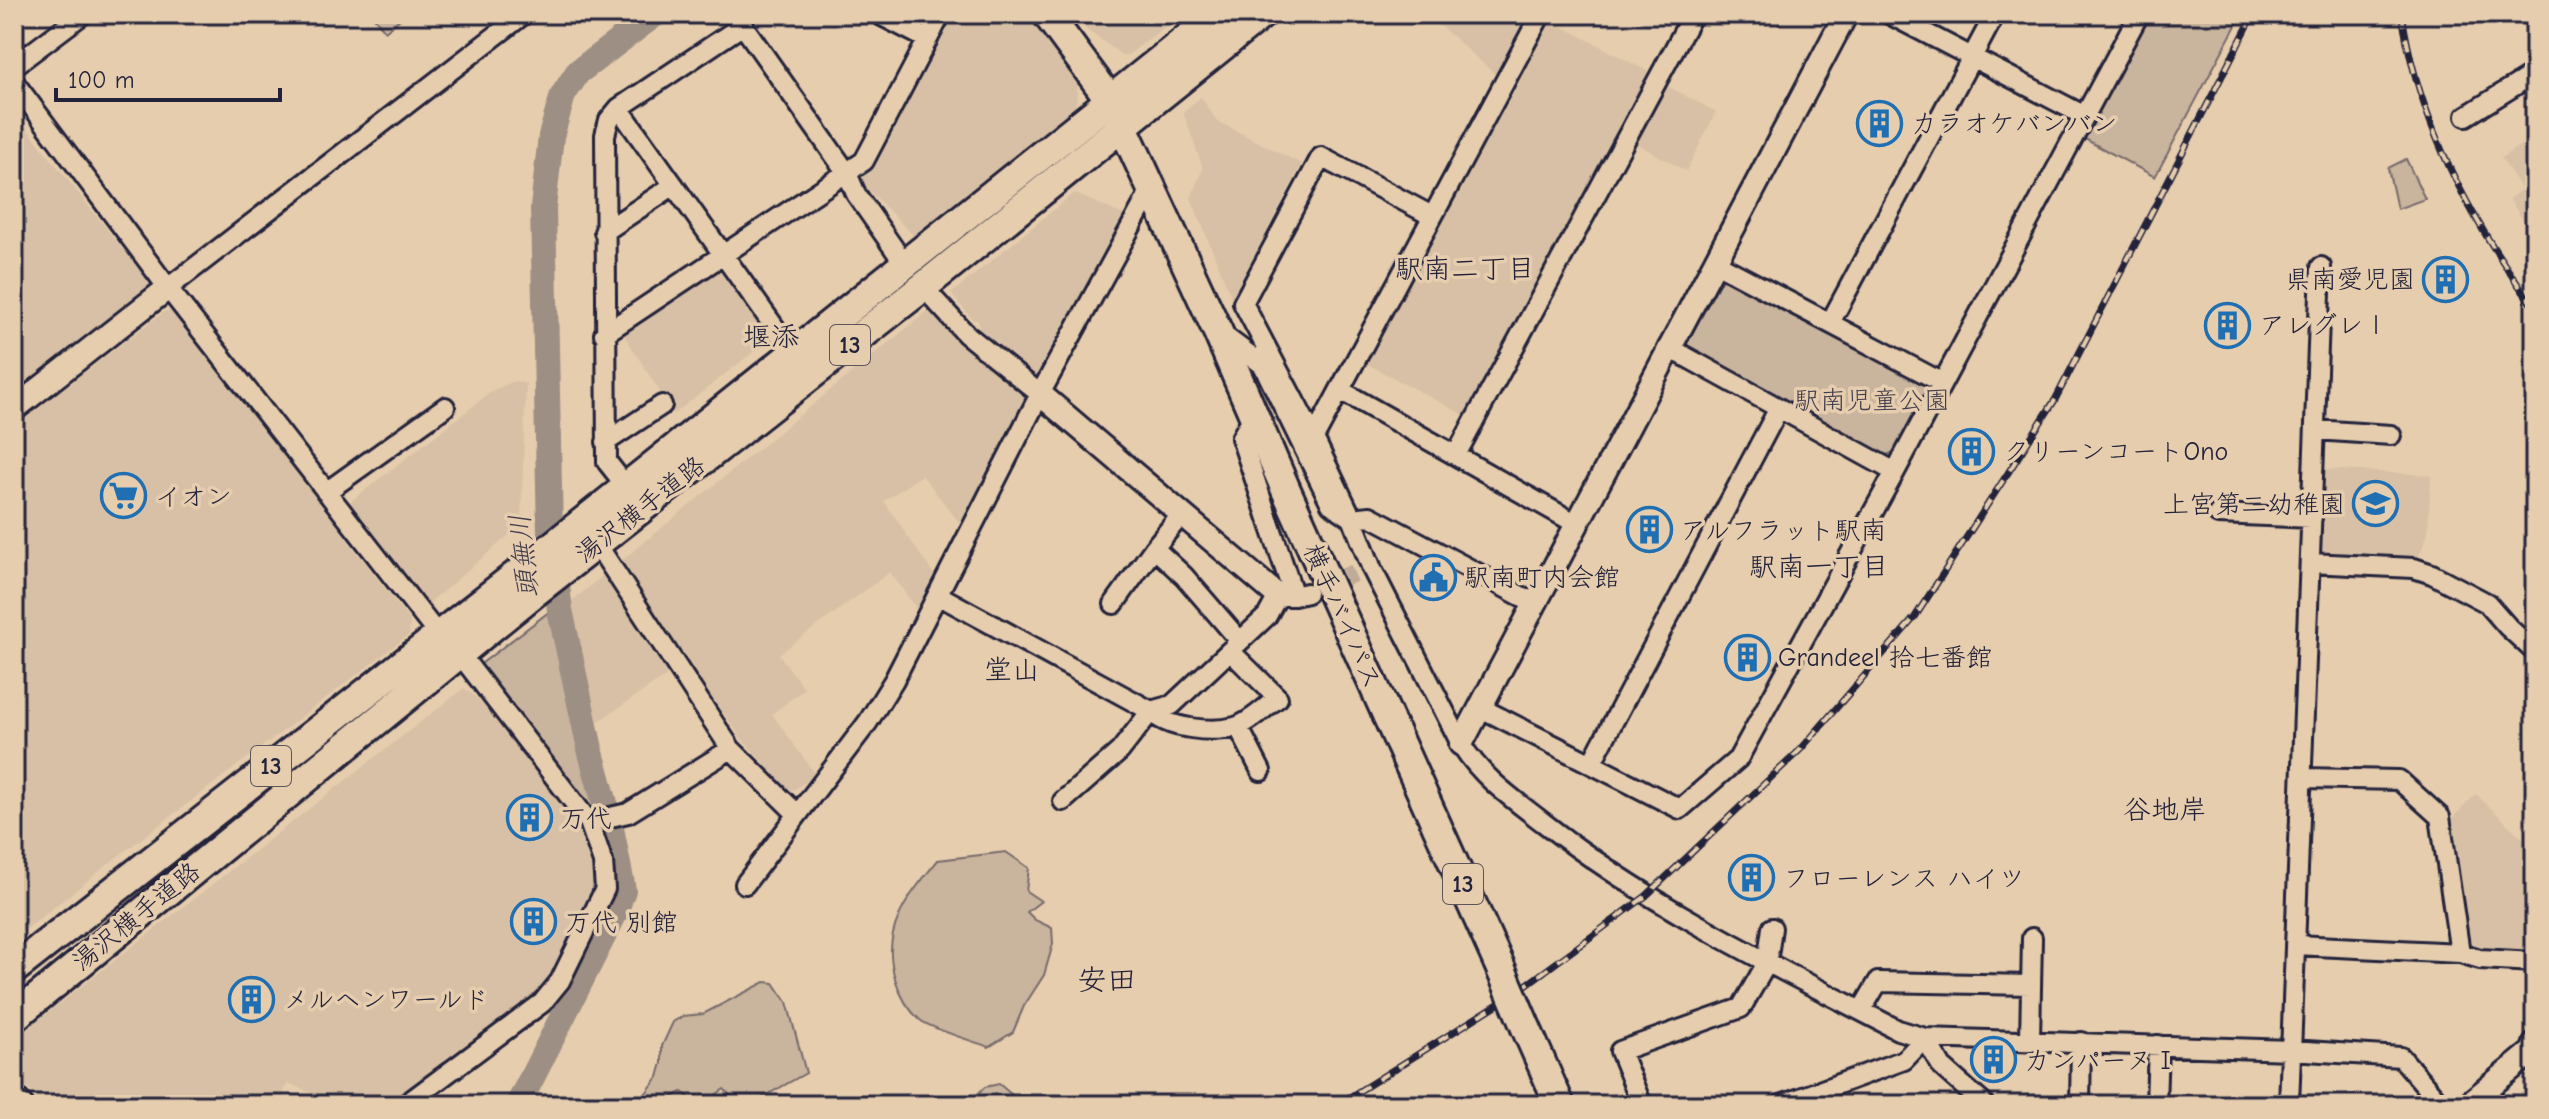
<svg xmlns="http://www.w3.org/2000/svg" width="2549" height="1119" font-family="'Comic Neue','Klee One',sans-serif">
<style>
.built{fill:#d7c0a5}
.green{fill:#c9b49d;stroke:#766b6c;stroke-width:2}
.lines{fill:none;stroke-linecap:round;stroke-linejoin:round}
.river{stroke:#9d8f84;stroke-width:26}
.minor-tunnel{stroke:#bfab97;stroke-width:18;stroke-dasharray:18 9;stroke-linecap:butt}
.minor-casing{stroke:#22223b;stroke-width:24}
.tertiary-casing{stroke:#22223b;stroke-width:28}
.trunk-casing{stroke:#22223b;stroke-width:34}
.minor{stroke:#e6cdae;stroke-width:18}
.tertiary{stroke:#e6cdae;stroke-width:22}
.trunk{stroke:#e6cdae;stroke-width:28}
.rail-casing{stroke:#22223b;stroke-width:7}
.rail{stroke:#e6cdae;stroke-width:4;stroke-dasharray:12;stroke-linecap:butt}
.trunk-bridge-casing{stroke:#22223b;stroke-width:34;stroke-linecap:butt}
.trunk-bridge{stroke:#e6cdae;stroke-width:28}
.labels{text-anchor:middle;stroke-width:7;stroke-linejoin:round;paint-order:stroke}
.shield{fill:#e6cdae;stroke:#5d555e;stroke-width:2}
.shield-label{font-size:24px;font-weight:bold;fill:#22223b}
.poi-label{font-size:26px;fill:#22223b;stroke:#e6cdae;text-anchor:start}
.park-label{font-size:26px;fill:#433f4f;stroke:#e6cdae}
.street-label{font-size:26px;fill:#22223b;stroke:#e6cdae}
.neighbourhood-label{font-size:28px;fill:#22223b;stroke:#e6cdae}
.water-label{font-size:28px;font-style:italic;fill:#413d4d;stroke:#e6cdae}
.quarter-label{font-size:30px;fill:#22223b;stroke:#e6cdae}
</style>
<rect width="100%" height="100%" fill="#e6cdae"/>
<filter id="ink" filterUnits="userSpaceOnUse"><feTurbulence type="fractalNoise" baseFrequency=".0125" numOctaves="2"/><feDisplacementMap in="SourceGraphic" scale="16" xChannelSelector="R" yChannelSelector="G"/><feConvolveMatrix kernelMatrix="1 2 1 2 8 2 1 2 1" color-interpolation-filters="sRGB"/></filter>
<g filter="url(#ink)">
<path class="built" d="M954 14H1028L1078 85 1075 109 914 236 861 182Z
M1090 14H1182L1128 55H1122L1083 27Z
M1427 14H1528L1497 76Z
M1550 20 1653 74 1652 78 1716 112 1686 171 1623 136 1470 418 1365 363Z
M1201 97 1217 121 1302 164 1232 299 1191 198 1203 168 1183 112Z
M14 112 153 287 14 394Z
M2535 136V238L2509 199 2522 189 2501 158Z
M1074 193 1128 217 1040 383 980 334 978 320H973L951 294Z
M723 264 774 336 674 414 622 332Z
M929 310 1027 398 961 525 922 475 884 501 936 578 919 612 890 572 779 654 804 689 772 714 816 775 793 790 786 788 741 738 687 662 593 725 567 605Z
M165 311H172L410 621 409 635 116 858 14 939V426Z
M515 381 526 384 521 525 428 604 350 502 495 389Z
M2324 469 2431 475 2428 533 2417 561 2319 556Z
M464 688 485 704 595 850 597 877 578 929 549 989 397 1105H340L288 1083 278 1105H41L14 1071V1061L17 1058 14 1039Z
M2476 794 2535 850V955L2492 954 2465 945 2450 821Z"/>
<path class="green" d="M371 14H406L385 31Z
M2149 14H2242L2155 177 2083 138Z
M2406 159 2425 199 2397 209 2388 168Z
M1732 276 1924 378 1928 390 1894 452 1884 456 1690 353 1687 343 1721 280Z
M550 611 596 809 590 813 477 667Z
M1006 852 1029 868 1026 891 1041 901 1027 912 1035 920 1052 928 1053 944 1044 975 1024 1006 1013 1032 989 1047C973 1041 931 1029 920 1020 898 1001 886 962 893 934 899 906 920 882 938 860Z
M765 982 774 983 787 1002 806 1073 756 1101 737 1102 724 1089 717 1094 720 1105H698L682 1092 671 1098 668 1105H637L658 1077 662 1063V1046L673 1022 683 1016 703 1014Z
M999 1084 1024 1105H966L985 1087Z"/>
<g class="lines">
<path class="river" d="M518 1105 615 913 623 890 609 818 590 749 560 610 550 533 543 208 551 136 563 95 578 72 655 14"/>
<path class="minor-tunnel" d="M1320 588 1354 573"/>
<defs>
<path id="minor" d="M735 14 847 173 856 194 904 263
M878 14 927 39
M1889 14 2085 116
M14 66 83 14
M14 82 168 288 438 635
M619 108 793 353
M2466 116 2535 73
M1432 216 1321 157 1243 303 1314 438 1352 518 1372 569 1461 744C1482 778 1513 799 1544 823 1653 908 1776 967 1898 1030L1925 1038 2291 1050 2401 1057 2442 1105
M604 232 674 185
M1714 262 1941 382
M923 287 966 334 1040 394
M168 288 524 14
M1830 323 1995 14
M604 334 864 161 941 14
M1223 335 1263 365 1331 504 1352 518 1370 516 1534 603
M1668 347 1895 472
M1340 390 1575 523
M1255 413 1241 438 1294 596
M2315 430 2391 435
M1314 438 1541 14
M606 442 662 405
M1456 455 1693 14
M626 486 607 462 605 135 609 120 619 108 743 25
M326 492 445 407
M1182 514 1154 548 1184 576 1240 641
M2218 514 2312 518
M596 543 731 749 797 814
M2310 563 2414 568 2432 574 2487 603 2508 627 2535 652
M938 595 1151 711 1172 705 1267 616 1278 596H1294L1307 593
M1114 604 1154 548
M459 653 589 822 628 813 731 749
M1479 707 1680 809 1738 759 1895 472 2139 14
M1238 726 1261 771
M1591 764 1779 408
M2303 778 2399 780 2440 817 2460 953
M1063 801 1120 751 1151 711C1166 729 1213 733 1235 727 1250 723 1265 707 1278 698L1230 651
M745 884 868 722 894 680 1040 394 1152 188
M2296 945 2460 953 2480 959 2535 962
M1861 1011 1878 982 2031 985
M1925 1038 1942 1067 1985 1105
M2030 1040 2032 938
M14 1094 24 1105
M405 1105 542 1003 560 981 605 889 603 862 589 822
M1642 1105 1620 1051 1741 1008 1767 963 1772 928
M1781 1105 1904 1060 1925 1038
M2080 1105 2081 1042
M2156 1105 2158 1045
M2289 1105 2321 267"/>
<path id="tertiary" d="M1040 394 1278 596
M14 409 168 288
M1461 744 1846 14
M2467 1105 2533 1051 2535 1044"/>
<path id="trunk" d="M1047 14 1111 101 1218 332 1286 490 1498 962
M14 969 529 565 1218 14
M14 1017 535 592 923 287 1262 14
M1526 1028 1560 1105"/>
</defs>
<use href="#minor" class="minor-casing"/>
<use href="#tertiary" class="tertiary-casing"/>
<use href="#trunk" class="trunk-casing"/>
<use href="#minor" class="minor"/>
<use href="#tertiary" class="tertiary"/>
<use href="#trunk" class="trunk"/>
<defs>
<path id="rail" d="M2402 14C2418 122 2471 222 2535 308
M1337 1105 1514 994 1646 896 1801 749 1915 617 2055 400 2254 14"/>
</defs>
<use href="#rail" class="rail-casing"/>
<use href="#rail" class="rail"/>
<defs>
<path id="trunk-bridge" d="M1498 962 1526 1028"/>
</defs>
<use href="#trunk-bridge" class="trunk-bridge-casing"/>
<use href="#trunk-bridge" class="trunk-bridge"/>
</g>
</g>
<defs>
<symbol id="building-ring" viewBox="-11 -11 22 22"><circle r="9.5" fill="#e6cdae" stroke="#1f6fb2" stroke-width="1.5"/><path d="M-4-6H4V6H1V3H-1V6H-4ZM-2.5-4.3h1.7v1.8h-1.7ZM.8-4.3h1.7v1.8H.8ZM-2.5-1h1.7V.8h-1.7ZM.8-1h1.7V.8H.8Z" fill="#1f6fb2"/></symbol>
<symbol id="supermarket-ring" viewBox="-11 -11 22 22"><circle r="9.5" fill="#e6cdae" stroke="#1f6fb2" stroke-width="1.5"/><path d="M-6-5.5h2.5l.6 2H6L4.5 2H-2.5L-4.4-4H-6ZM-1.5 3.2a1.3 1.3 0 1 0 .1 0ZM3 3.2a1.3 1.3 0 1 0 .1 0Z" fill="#1f6fb2"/></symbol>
<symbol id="school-ring" viewBox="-11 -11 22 22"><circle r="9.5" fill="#e6cdae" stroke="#1f6fb2" stroke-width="1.5"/><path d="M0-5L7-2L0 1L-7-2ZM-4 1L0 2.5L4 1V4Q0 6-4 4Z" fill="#1f6fb2"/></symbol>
<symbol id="civic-ring" viewBox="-11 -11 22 22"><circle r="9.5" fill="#e6cdae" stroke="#1f6fb2" stroke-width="1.5"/><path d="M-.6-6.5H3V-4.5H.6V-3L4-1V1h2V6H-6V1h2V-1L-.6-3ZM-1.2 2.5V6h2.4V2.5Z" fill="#1f6fb2"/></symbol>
</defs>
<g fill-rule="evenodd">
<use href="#building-ring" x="1854" y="98" width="51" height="51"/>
<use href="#building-ring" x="2420" y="254" width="51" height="51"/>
<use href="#building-ring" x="2202" y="300" width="51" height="51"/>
<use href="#building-ring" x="1946" y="426" width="51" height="51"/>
<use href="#supermarket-ring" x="98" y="470" width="51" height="51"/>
<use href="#school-ring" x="2350" y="478" width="51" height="51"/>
<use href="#building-ring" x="1624" y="504" width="51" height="51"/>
<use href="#civic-ring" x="1408" y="552" width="51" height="51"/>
<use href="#building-ring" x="1722" y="632" width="51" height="51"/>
<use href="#building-ring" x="504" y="792" width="51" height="51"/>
<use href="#building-ring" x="1726" y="852" width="51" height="51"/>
<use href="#building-ring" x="508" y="896" width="51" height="51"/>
<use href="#building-ring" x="226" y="974" width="51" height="51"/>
<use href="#building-ring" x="1968" y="1034" width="51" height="51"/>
</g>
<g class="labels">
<g class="shield">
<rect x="830" y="325" width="40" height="40" rx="6"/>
<rect x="251" y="746" width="40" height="40" rx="6"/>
<rect x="1443" y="864" width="40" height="40" rx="6"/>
</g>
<g class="shield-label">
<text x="850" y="353">13</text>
<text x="271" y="774">13</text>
<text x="1463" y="892">13</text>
</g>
<g class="poi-label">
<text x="1911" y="132">カラオケバンバン</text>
<text x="2415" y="288" text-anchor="end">県南愛児園</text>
<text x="2259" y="334">アレグレⅠ</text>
<text x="2003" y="460">クリーンコートOno</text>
<text x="155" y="505">イオン</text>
<text x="2345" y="513" text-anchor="end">上宮第二幼稚園</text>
<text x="1680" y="539">アルフラット駅南</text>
<text x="1464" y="586">駅南町内会館</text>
<text x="1778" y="666">Grandeel 拾七番館</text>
<text x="560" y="827">万代</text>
<text x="1783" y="887">フローレンス ハイツ</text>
<text x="565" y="931">万代 別館</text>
<text x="283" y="1008">メルヘンワールド</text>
<text x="2024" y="1069">カンパーヌ I</text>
</g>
<g class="park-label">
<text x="1872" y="409">駅南児童公園</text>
</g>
<g class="street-label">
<text transform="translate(640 509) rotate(-38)" y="9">湯沢横手道路</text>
<text transform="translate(1343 616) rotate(66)" y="9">横手バイパス</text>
<text transform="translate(136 916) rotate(-39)" y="9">湯沢横手道路</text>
</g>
<g class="neighbourhood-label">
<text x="1465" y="278">駅南二丁目</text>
<text x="771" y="346">堰添</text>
<text x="1819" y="576">駅南一丁目</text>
<text x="1012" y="679">堂山</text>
<text x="2165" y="819">谷地岸</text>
</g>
<g class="water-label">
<text transform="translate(523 556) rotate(-96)" y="10">頭無川</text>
</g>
<g class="quarter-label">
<text x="1107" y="990">安田</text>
</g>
</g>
<rect width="2549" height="1119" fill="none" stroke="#e6cdae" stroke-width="48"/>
<rect x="24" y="24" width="2501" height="1071" fill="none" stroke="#22223b" stroke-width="3" filter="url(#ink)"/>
<path d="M56 88v12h224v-12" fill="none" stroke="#22223b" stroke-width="4"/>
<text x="68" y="88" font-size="24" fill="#22223b" stroke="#e6cdae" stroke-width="6" paint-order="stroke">100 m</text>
</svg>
